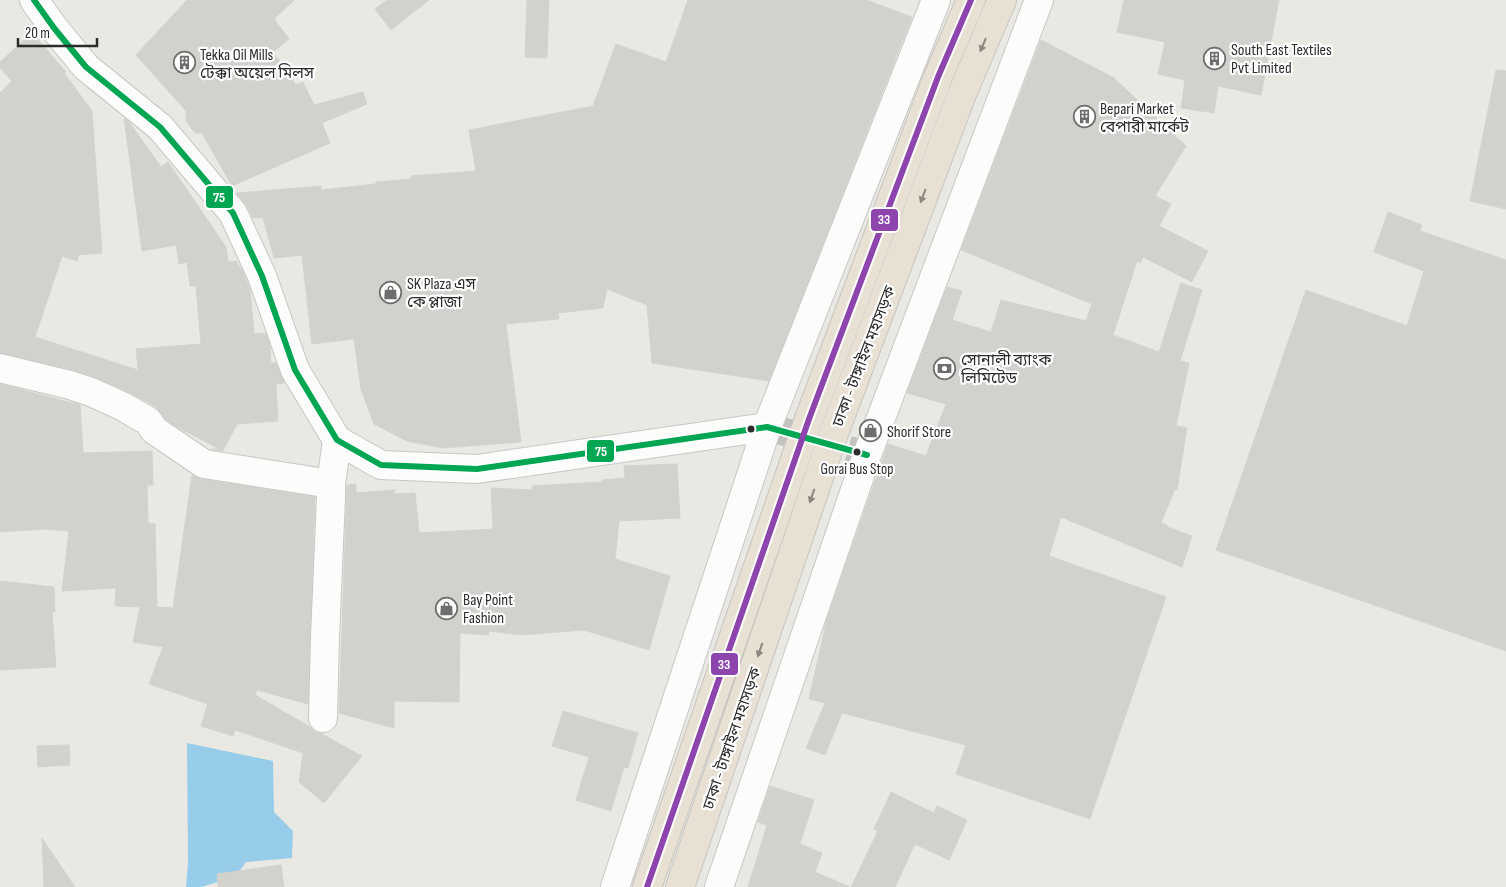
<svg xmlns="http://www.w3.org/2000/svg" width="1506" height="887" font-family="'Sofia Sans Condensed','Noto Sans Bengali',sans-serif">
<style>
.water{fill:#97cdea}
.building{fill:#d3d1cd;stroke:#d5d3ce}
.lines{fill:none;stroke-linecap:round;stroke-linejoin:round}
.secondary-tunnel{stroke:#c4c2be;stroke-width:28;stroke-dasharray:28 14;stroke-linecap:butt}
.street-casing{stroke:#c7c7c7;stroke-width:30}
.secondary-casing{stroke:#c7c7c7;stroke-width:30}
.highway-casing{stroke:#c6c5c2;stroke-width:30}
.street{stroke:#fcfcfb;stroke-width:28}
.secondary{stroke:#fcfcfb;stroke-width:28}
.highway{stroke:#e9e0d4;stroke-width:28}
.bus-1-casing{stroke:#fff;stroke-width:10}
.bus-2-casing{stroke:#fff;stroke-width:10}
.bus-1{stroke:#00a651;stroke-width:6}
.bus-2{stroke:#8e44ad;stroke-width:6}
.oneway{fill:#8a8680}
.bus-dot{fill:#2c2c2c;stroke:#fff;stroke-width:2}
.labels{text-anchor:middle;stroke-width:4.5;stroke-linejoin:round;paint-order:stroke}
.bus-label{font-size:15px;fill:#2c2c2c;stroke:#fff}
.poi-label{font-size:16px;fill:#2c2c2c;stroke:#fff;text-anchor:start}
.street-label{font-size:16px;fill:#2c2c2c;stroke:#fff}
.line-badge{stroke:#fff;stroke-width:2}
.badge-label{font-size:14px;text-anchor:middle;font-weight:bold;fill:#fff}
</style>
<rect width="100%" height="100%" fill="#eae8e2"/>
<path class="water" d="M187 743 273 761 274 812 293 831 292 858 246 862 235 877 201 887H186L188 862Z"/>
<path class="building" d="M187 0H294L274 19 289 39 273 52 296 85 303 82 314 105 363 92 367 104 322 123 330 143 232 186 202 133H195L186 121V113L187 112 136 55Z
M387 0H429L391 30 375 9Z
M527 0H549L547 58 525 57Z
M688 0H866L912 17 769 381 652 363 647 305 607 289 603 308 558 313 559 319 506 324 521 442 443 448 407 441 374 424 361 389 354 339 312 344 302 255 274 258 263 218H253L247 206 237 193 321 186V190L376 184V182L411 179V176L476 171 469 130 593 106 616 44 666 62Z
M1124 0H1279L1261 95 1218 86 1214 113 1181 108 1185 80 1158 74 1165 42 1117 32Z
M32 33 66 72 64 73 92 111 102 253 79 255 77 261 62 256 35 337 138 370 136 349 201 344 196 286H190L187 262 179 264 176 245 142 251 124 118 129 122 161 167 168 162 226 247 228 262 236 261 242 270 250 289 254 334 266 333 270 345 271 363H276L284 382V383L276 384 278 421 237 424 223 451 211 449H220L177 427 165 419 156 407 129 392 97 378 74 370 0 353V93L12 81 0 68V62Z
M1041 40 1114 78 1186 146 1155 196 1171 204 1159 226 1208 251 1192 282 1143 257 1140 263 1137 261 1113 335 1159 352 1181 283 1202 290 1180 361 1189 363 1176 426 1187 428 1177 490 1175 489 1161 523 1167 525V527L1192 536 1182 567 1061 517 1049 556 1166 597 1090 819 956 774 966 745 842 713 825 755 806 748 825 703 809 699 827 619 888 444 926 456 946 404 907 393 947 287 962 291 952 320 991 332 1001 300 1086 321 1092 304 961 250Z
M1496 70 1506 71V209L1470 201Z
M1388 212 1422 225 1420 231 1506 260V651L1216 550 1306 290 1407 326 1424 271 1374 252Z
M0 384 80 405 83 453 152 451 153 485H147L148 523 155 524 157 607 173 608 192 475 202 479 315 497 308 704 257 690 255 695 310 727 315 732 322 734 362 756 324 803 299 782 303 753 235 730 233 736 201 726 208 704 149 684 163 647 133 642 140 607 115 606 116 588 62 591 69 531 45 529 0 532Z
M677 464 680 518 619 521 615 559 670 576 649 650 584 630 521 635 489 631V635L460 633 459 702 394 701V728L339 713 347 485 356 484V493L394 490 395 494 415 493 419 533 493 529 491 488 532 490V486L602 482V480L625 478 624 466Z
M0 581 54 587 55 612H52L56 667 0 670Z
M563 711 638 733 628 768 624 767 611 811 576 800 589 757 552 746Z
M69 745 70 765 38 767 37 746Z
M770 786 814 800 800 844 822 853 815 872 850 887H748L767 825 758 822Z
M891 792 934 813 937 806 967 820 949 860 915 844 895 887H851L878 831 874 829Z
M42 838 75 887H44Z
M281 865 284 887H218L217 874Z"/>
<g class="lines">
<path class="secondary-tunnel" d="M767 427 867 455"/>
<defs>
<path id="street" d="M0 368 70 385 91 392 122 406 148 421 154 430 204 464 331 484
M323 718 325 637 331 497V484L337 440"/>
<path id="secondary" d="M34 0 54 28 86 67 160 127 233 213 262 276 295 370 337 440 381 465 477 469 767 427
M615 887 767 427 936 0
M719 887 867 455 1039 0"/>
<path id="highway" d="M647 887 809 419 938 77 971 0
M680 887 833 436 962 94 1002 0"/>
</defs>
<use href="#street" class="street-casing"/>
<use href="#secondary" class="secondary-casing"/>
<use href="#highway" class="highway-casing"/>
<use href="#street" class="street"/>
<use href="#secondary" class="secondary"/>
<use href="#highway" class="highway"/>
<defs>
<path id="bus-1" d="M34 0 54 28 86 67 160 127 233 213 262 276 295 370 337 440 381 465 477 469 767 427 867 455"/>
<path id="bus-2" d="M647 887 809 419 938 77 971 0"/>
</defs>
<use href="#bus-1" class="bus-1-casing"/>
<use href="#bus-2" class="bus-2-casing"/>
<use href="#bus-1" class="bus-1"/>
<use href="#bus-2" class="bus-2"/>
</g>
<defs><path id="oneway-solid" d="M-6-.8H1V-3.2L6.5 0L1 3.2V.8H-6Z" transform="scale(1.25)"/></defs>
<g class="oneway">
<use href="#oneway-solid" transform="translate(983 45) rotate(113)"/>
<use href="#oneway-solid" transform="translate(923 196) rotate(111)"/>
<use href="#oneway-solid" transform="translate(812 496) rotate(109)"/>
<use href="#oneway-solid" transform="translate(760 650) rotate(109)"/>
</g>
<defs>
<symbol id="building-ring" viewBox="-11 -11 22 22"><circle r="9.5" fill="#fff" stroke="#6e6e6c" stroke-width="1.5"/><path d="M-4-6H4V6H1V3H-1V6H-4ZM-2.5-4.3h1.7v1.8h-1.7ZM.8-4.3h1.7v1.8H.8ZM-2.5-1h1.7V.8h-1.7ZM.8-1h1.7V.8H.8Z" fill="#6e6e6c"/></symbol>
<symbol id="shop-ring" viewBox="-11 -11 22 22"><circle r="9.5" fill="#fff" stroke="#6e6e6c" stroke-width="1.5"/><path d="M-5-2.5h2.3a2.7 3.5 0 0 1 5.4 0H5L5.5 6h-11ZM-1.5-2.5h3a1.5 2.3 0 0 0-3 0Z" fill="#6e6e6c"/></symbol>
<symbol id="bank-ring" viewBox="-11 -11 22 22"><circle r="9.5" fill="#fff" stroke="#6e6e6c" stroke-width="1.5"/><path d="M-6-4H6V4H-6ZM0-2.3a2.3 2.3 0 1 0 0 4.6a2.3 2.3 0 1 0 0-4.6Z" fill="#6e6e6c"/></symbol>
</defs>
<g fill-rule="evenodd">
<use href="#building-ring" x="1202" y="46" width="25" height="25"/>
<use href="#building-ring" x="172" y="50" width="25" height="25"/>
<use href="#building-ring" x="1072" y="104" width="25" height="25"/>
<use href="#shop-ring" x="378" y="280" width="25" height="25"/>
<use href="#bank-ring" x="932" y="356" width="25" height="25"/>
<use href="#shop-ring" x="858" y="418" width="25" height="25"/>
<use href="#shop-ring" x="434" y="596" width="25" height="25"/>
</g>
<g class="bus-dot">
<circle cx="751" cy="429" r="4.5"/>
<circle cx="857" cy="452" r="4.5"/>
</g>
<g class="labels">
<g class="bus-label">
<text x="857" y="474">Gorai Bus Stop</text>
</g>
<g class="poi-label">
<text x="1231" y="55">South East Textiles<tspan x="1231" dy="18">Pvt Limited</tspan></text>
<text x="200" y="60">Tekka Oil Mills<tspan x="200" dy="18">টেক্কা অয়েল মিলস</tspan></text>
<text x="1100" y="114">Bepari Market<tspan x="1100" dy="18">বেপারী মার্কেট</tspan></text>
<text x="407" y="289">SK Plaza এস<tspan x="407" dy="18">কে প্লাজা</tspan></text>
<text x="961" y="365">সোনালী ব্যাংক<tspan x="961" dy="18">লিমিটেড</tspan></text>
<text x="887" y="437">Shorif Store</text>
<text x="463" y="605">Bay Point<tspan x="463" dy="18">Fashion</tspan></text>
</g>
<g class="street-label">
<text transform="translate(863 356) rotate(-69)" y="6">ঢাকা - টাঙ্গাইল মহাসড়ক</text>
<text transform="translate(731 738) rotate(-71)" y="6">ঢাকা - টাঙ্গাইল মহাসড়ক</text>
</g>
</g>
<g class="line-badge">
<rect x="205" y="185" width="29" height="24" rx="5" fill="#00a651"/>
<rect x="870" y="208" width="29" height="24" rx="5" fill="#8e44ad"/>
<rect x="586" y="439" width="29" height="24" rx="5" fill="#00a651"/>
<rect x="710" y="652" width="29" height="24" rx="5" fill="#8e44ad"/>
</g>
<g class="badge-label">
<text x="219" y="202">75</text>
<text x="884" y="224">33</text>
<text x="601" y="456">75</text>
<text x="724" y="669">33</text>
</g>
<path d="M18 38v8h79v-8" fill="none" stroke="#2c2c2c" stroke-width="2.5"/>
<text x="25" y="38" font-size="15" fill="#2c2c2c" stroke="#ffffff" stroke-width="4" paint-order="stroke">20 m</text>
</svg>
